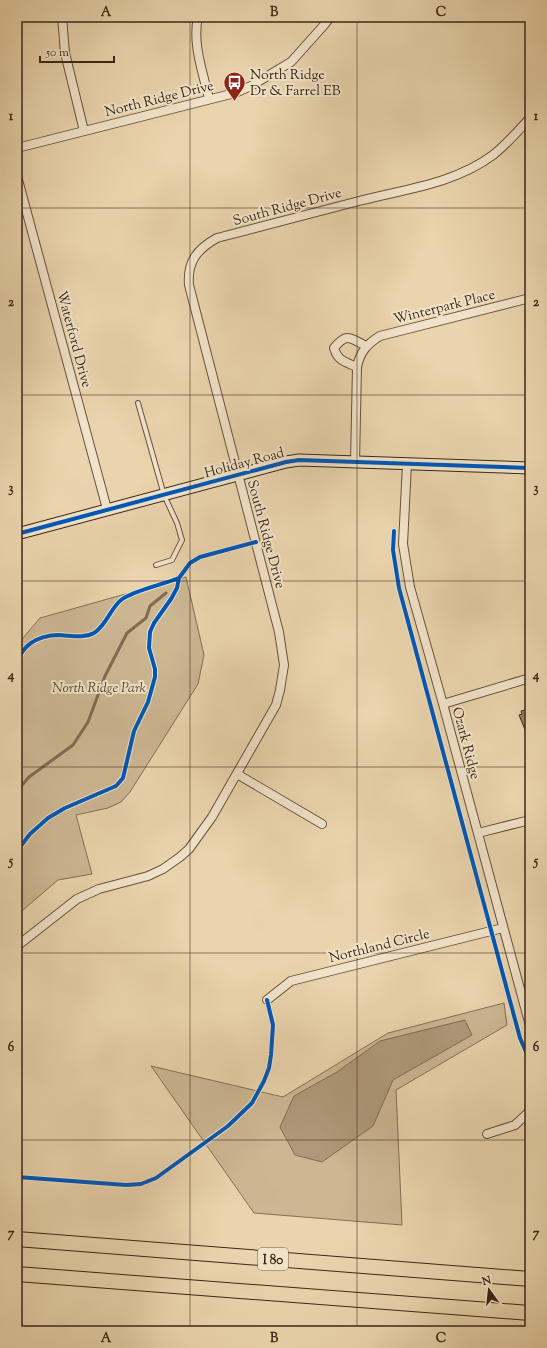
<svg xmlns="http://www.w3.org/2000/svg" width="547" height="1348" font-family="'Sorts Mill Goudy',serif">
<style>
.green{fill:#ccb793;stroke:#846f54}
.water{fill:#af997a;stroke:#816b52}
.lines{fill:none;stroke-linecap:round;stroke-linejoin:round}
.stream{stroke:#816b52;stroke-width:3}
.building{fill:#968165;stroke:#3c2716}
.lane-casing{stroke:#68523c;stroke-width:6}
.street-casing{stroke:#68523c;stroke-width:10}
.secondary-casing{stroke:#3c2716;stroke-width:13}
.highway-casing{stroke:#3c2716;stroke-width:16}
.lane{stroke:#f1e3ca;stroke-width:4}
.street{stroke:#f1e3ca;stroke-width:8}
.secondary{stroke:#f1e3ca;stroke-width:11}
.highway{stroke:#ead4ad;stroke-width:14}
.cycleway-casing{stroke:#f1e3ca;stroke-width:6}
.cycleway{stroke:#0057b8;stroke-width:4}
.grid{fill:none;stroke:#3c2716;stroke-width:1;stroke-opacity:0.55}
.labels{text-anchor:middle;stroke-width:4;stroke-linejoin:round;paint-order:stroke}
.shield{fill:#f1e3ca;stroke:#725f4c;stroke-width:1}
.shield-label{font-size:13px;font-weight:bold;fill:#3c2716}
.poi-label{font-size:14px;fill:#3c2716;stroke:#f1e3ca;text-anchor:start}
.street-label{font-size:14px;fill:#3c2716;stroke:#f1e3ca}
.park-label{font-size:14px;font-style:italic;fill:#59442f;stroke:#f1e3ca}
.neatline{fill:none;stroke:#3c2716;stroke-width:1.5}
.grid-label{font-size:13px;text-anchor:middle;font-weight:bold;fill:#3c2716}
</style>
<rect width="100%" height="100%" fill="#ead4ad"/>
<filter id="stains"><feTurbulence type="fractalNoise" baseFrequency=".005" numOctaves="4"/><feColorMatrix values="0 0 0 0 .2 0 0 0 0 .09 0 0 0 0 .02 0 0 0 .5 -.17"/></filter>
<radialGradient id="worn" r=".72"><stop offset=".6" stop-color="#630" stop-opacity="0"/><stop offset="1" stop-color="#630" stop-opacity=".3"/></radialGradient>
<path class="green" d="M186 577 204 655 198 684 130 792 121 802 108 808 76 815 92 874 58 880 17 915V645L40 618Z
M504 1003 507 1025 396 1090 402 1225 254 1213 151 1066 283 1097 388 1033Z"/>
<path class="water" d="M465 1020 472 1035 393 1080 373 1126 322 1162 295 1155 280 1127 294 1096 337 1072 380 1041Z"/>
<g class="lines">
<path class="stream" d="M17 791 29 777 73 745 88 722 105 676 127 633 146 618 150 606 166 593"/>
</g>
<path class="building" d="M530 709V732H526L519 715 522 714 521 711Z"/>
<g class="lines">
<defs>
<path id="lane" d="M138 403 164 495 177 523 182 540 172 560 156 565
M17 523 21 532"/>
<path id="street" d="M62 17 65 53 84 131
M198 17C192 44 203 72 209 99
M17 148 235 93 251 86 291 62 325 24 330 17
M17 176 107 509
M357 367C345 362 338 361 334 348 347 332 350 338 366 346
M355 462 357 367C360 352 367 344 380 336L530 298
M407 464 403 544 410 587 443 704 530 1026
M443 704 530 678
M237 774 322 824
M478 833 530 820
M17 946 77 899 99 889 148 876 163 869 180 857 189 849 212 817 276 705 280 690 284 665 279 632 189 285C187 262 197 249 217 238 264 226 312 213 359 201 405 189 454 184 493 155 507 144 518 131 530 118
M267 1000 291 981 503 928
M487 1134 515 1125 530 1111"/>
<path id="secondary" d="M17 534 286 462 299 460 530 468"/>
<path id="highway" d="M17 1239 530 1279
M17 1274 530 1313"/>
</defs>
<use href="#lane" class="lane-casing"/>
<use href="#street" class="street-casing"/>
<use href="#secondary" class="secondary-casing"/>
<use href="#highway" class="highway-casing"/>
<use href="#lane" class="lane"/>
<use href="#street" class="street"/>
<use href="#secondary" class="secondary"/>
<use href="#highway" class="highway"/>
<defs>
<path id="cycleway" d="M394 531 393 550 399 588 520 1038 530 1061
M17 534 286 462 299 460 530 468
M179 578 190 563 200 557 256 542
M17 666C20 645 38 636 57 635 69 635 83 639 94 633 106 626 110 609 121 600 134 590 162 585 179 578L177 588 171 599 154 623 150 632 149 648 155 669V677L148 702 134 731 123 778 116 786 65 808 48 818 30 834 17 851
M17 1177 126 1185 141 1184 156 1178 228 1126 252 1103 264 1081 269 1068 271 1055 273 1025 267 1000"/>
</defs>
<use href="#cycleway" class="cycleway-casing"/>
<use href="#cycleway" class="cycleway"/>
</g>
<path class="grid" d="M190 17V1331M357 17V1331M17 208H530M17 395H530M17 581H530M17 767H530M17 953H530M17 1140H530"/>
<defs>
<symbol id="bus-pin" viewBox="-11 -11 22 30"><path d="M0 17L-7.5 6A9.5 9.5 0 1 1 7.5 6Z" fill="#8f2418" stroke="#f1e3ca"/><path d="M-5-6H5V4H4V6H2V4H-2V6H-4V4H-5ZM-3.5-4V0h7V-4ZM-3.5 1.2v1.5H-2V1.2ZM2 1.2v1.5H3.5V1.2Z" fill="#fff"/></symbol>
</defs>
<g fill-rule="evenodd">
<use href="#bus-pin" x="222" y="70" width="25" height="34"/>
</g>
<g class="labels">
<rect class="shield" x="258" y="1248" width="30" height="22" rx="3"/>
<g class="shield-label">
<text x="273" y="1264">I 80</text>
</g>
<g class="poi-label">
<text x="250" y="79">North Ridge<tspan x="250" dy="16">Dr &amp; Farrel EB</tspan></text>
</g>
<g class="street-label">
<text transform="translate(159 98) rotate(-14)" y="5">North Ridge Drive</text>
<text transform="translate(287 206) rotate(-15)" y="5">South Ridge Drive</text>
<text transform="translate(444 306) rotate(-14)" y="5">Winterpark Place</text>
<text transform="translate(75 339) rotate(75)" y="5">Waterford Drive</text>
<text transform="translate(244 462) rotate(-15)" y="5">Holiday Road</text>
<text transform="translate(267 534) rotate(75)" y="5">South Ridge Drive</text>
<text transform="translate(467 743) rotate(75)" y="5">Ozark Ridge</text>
<text transform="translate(379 945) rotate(-14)" y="5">Northland Circle</text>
</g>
<g class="park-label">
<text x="99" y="692">North Ridge Park</text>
</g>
</g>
<rect width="547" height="1348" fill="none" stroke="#ead4ad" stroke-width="44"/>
<g transform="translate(489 1290) rotate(345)" stroke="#f1e3ca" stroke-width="3" paint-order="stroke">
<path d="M0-3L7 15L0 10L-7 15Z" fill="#3c2716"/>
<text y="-6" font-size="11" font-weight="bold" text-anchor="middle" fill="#3c2716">N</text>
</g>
<path d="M40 56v6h74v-6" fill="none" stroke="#3c2716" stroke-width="2"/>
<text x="46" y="56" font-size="12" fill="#3c2716" stroke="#f1e3ca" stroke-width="3" paint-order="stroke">50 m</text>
<rect x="22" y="22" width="503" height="1304" class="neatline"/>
<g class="grid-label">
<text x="106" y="16">A</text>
<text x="274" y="16">B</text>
<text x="441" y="16">C</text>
<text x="11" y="120">1</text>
<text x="536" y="120">1</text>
<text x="11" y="306">2</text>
<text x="536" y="306">2</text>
<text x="11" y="492">3</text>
<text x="536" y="492">3</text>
<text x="11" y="679">4</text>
<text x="536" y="679">4</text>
<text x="11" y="865">5</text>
<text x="536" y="865">5</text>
<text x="11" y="1051">6</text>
<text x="536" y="1051">6</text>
<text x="11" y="1237">7</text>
<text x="536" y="1237">7</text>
<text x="106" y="1342">A</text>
<text x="274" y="1342">B</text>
<text x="441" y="1342">C</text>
</g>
<rect width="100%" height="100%" filter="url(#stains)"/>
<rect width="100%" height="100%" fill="url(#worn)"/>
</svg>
